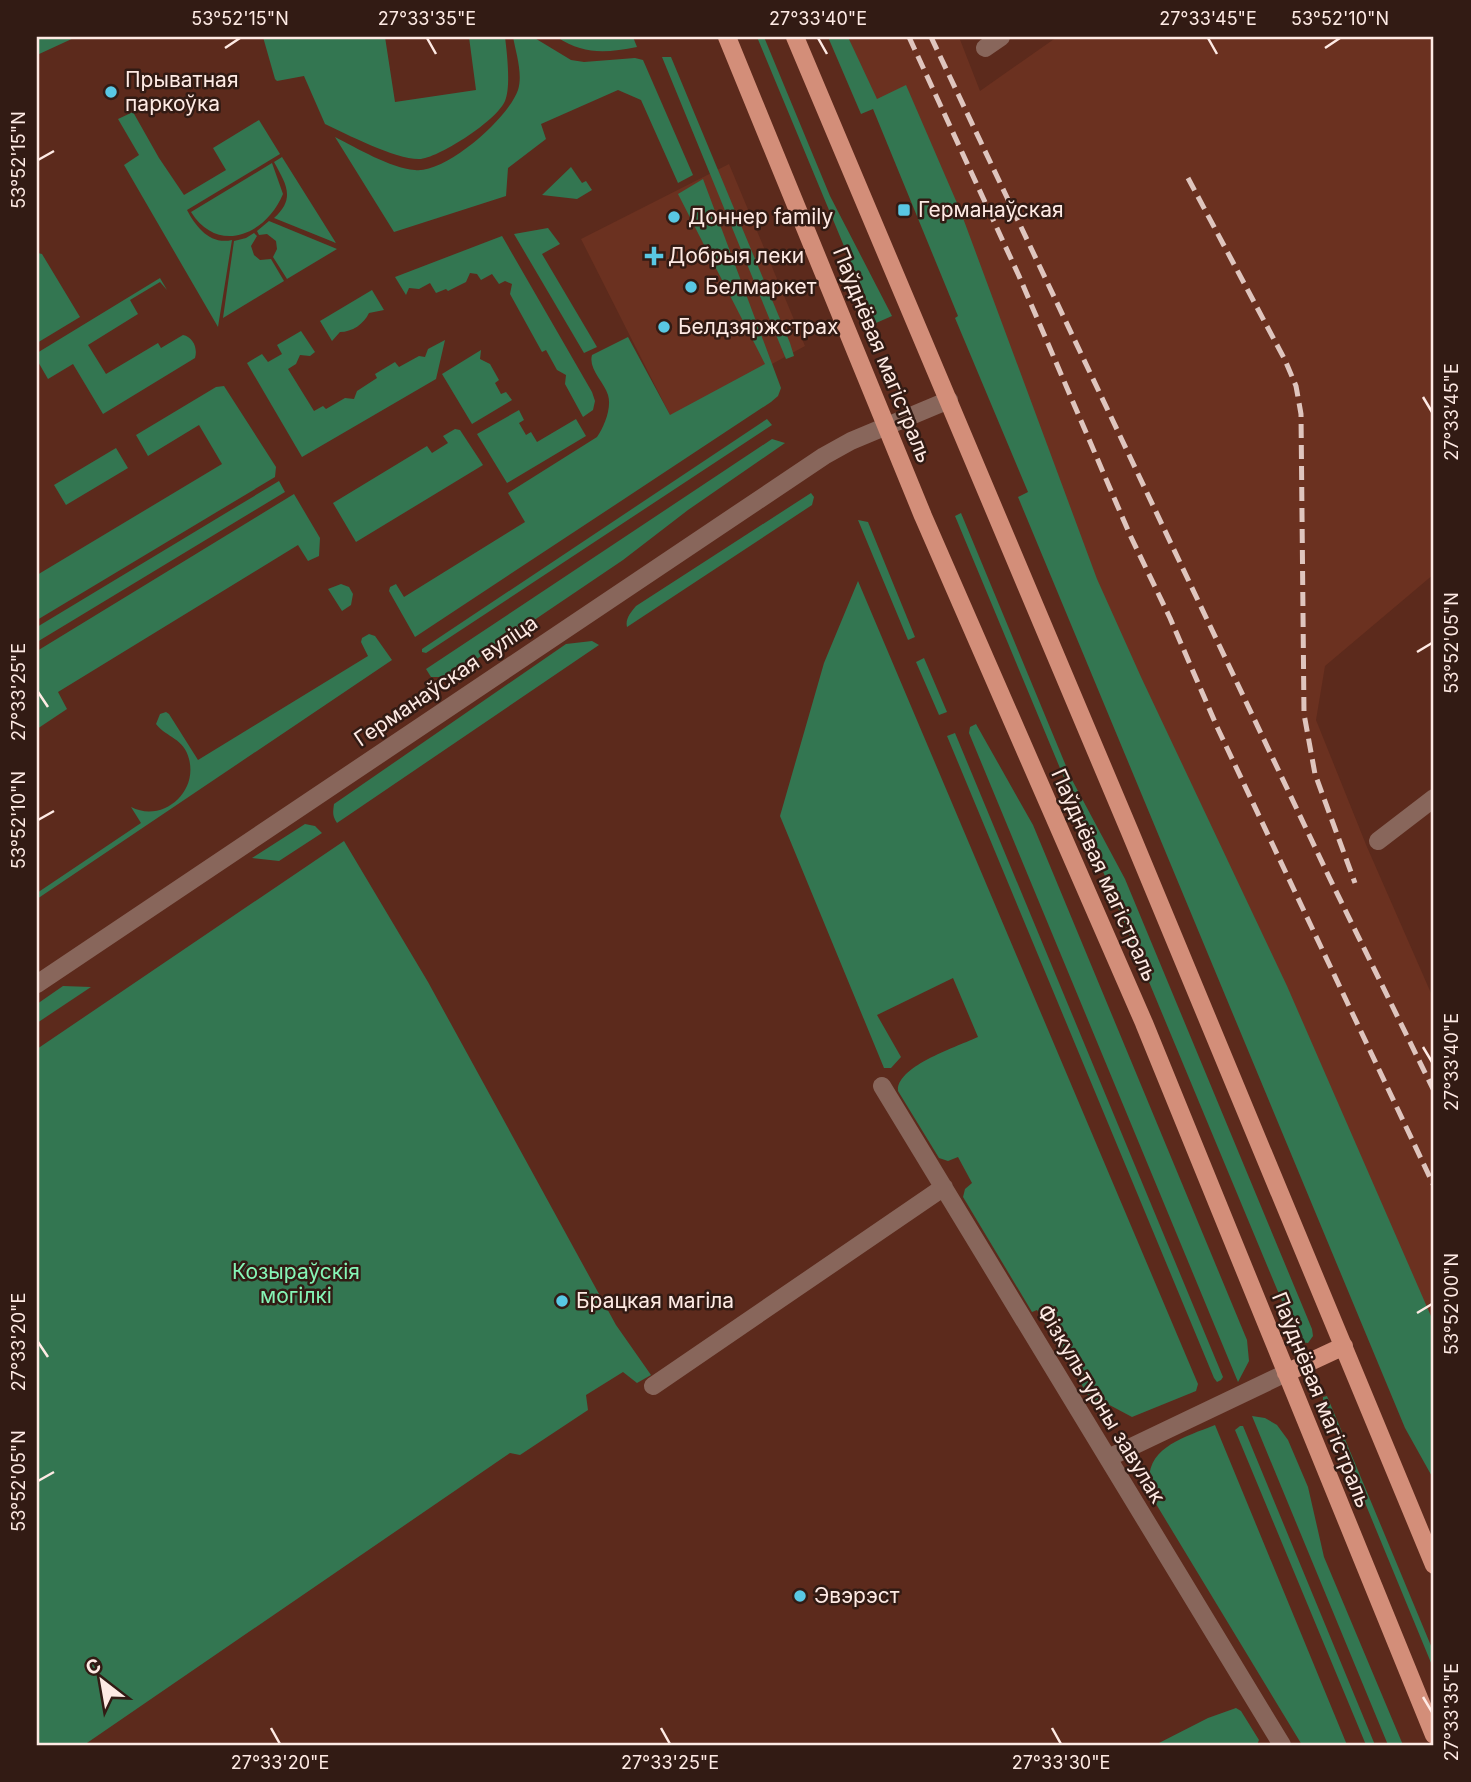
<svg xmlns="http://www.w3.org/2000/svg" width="1471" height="1782" font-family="Inter,sans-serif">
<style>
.built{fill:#6b3120}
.green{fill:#337651}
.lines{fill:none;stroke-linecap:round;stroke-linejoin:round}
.minor{stroke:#88665b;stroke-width:18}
.major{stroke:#d38e79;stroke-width:18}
.rail{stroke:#dfc5be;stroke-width:5;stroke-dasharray:14 7;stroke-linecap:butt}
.ticks{fill:none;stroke:#feeae4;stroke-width:2.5}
.poi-dot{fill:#59c8e4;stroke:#321b14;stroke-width:2.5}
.labels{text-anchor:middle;stroke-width:5;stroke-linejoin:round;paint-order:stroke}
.poi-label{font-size:21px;fill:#feeae4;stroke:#321b14;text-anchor:start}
.street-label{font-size:21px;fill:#feeae4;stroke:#321b14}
.park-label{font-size:21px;fill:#86f5b6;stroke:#321b14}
.neatline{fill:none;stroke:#feeae4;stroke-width:2.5}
.ticks-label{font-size:18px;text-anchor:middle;fill:#feeae4}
</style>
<rect width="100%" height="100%" fill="#5c2a1c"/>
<path class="built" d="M848 37H959L980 91 1057 37H1434V574L1325 666 1316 720 1367 847 1434 1000V1383Z
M729 164 805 346 672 419 581 239Z"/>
<path class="green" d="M37 37H76L37 55Z
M263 37H385L395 102 476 90 469 37H505C507 53 511 87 505 101 497 120 442 156 421 159 399 161 346 134 325 124L304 76 277 81 275 79Z
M513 37H533L571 60 584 62 635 58 643 60 693 175 678 183 641 100 618 90 541 124 546 139 508 168 506 196 394 232 335 137C357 148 390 168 415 170 445 174 508 119 518 90 523 74 516 53 513 37Z
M557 37H633L637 47C606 53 584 55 557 37Z
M757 37H764L830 196 892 316 876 323Z
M828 37H848L877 99 906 85 960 210 1097 579 1141 677 1287 986 1434 1323V1480L1405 1428 1018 497 1028 492 955 318 958 316 873 109 861 114Z
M662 57H671L790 343 794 356 786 359 781 347Z
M133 112 159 158 184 195 226 170 213 148 259 120 280 154 187 210C196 227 210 245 232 240L218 327 124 165 139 155 118 119Z
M282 157 336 243 274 218C296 198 286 184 274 162Z
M272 163 283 194C266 235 218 255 191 212Z
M571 167 582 183 586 181 592 190 577 199 542 195Z
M703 179 781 388 778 396 771 402 415 637 389 591 390 587 396 584 404 597 525 522 508 493 597 437C604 427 612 408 608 395 604 382 588 369 592 355L628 337 670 415 765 364 678 194Z
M269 221 337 249 287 279 273 257 277 249 276 241 267 234 259 235 257 231Z
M548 228 560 244 542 254 597 347 584 353 514 234Z
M254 233 257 236 251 246 254 255 260 260 271 259 284 281 223 318 234 241 246 238Z
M502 236 592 392 595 401 593 410 583 417 565 384 566 375 557 370 546 350 542 352 510 294 512 284 505 281 499 284 492 274 481 280 477 274 470 273 466 282 448 291 446 289 436 293 430 283 419 289 409 288 406 295 395 277Z
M38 253 42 254 80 317 37 343Z
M160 278 167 290 160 282 130 300 138 314 88 345 106 374 158 343 161 348 183 335C193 337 198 348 195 358L103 414 73 364 48 379 37 360V353Z
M372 290 384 310 369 313C364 324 352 332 340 332L332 341 320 321Z
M301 331 315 352 310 356 300 355 296 364 288 369 314 411 323 406 326 409 345 398 354 399 357 391 377 378 375 374 395 362 399 367 419 356 425 357 428 349 445 340 436 379 302 457 247 363 262 354 268 362 282 354 277 345Z
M481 350 480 359 490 364 499 380 495 383 501 394 506 392 512 400 472 424 442 374Z
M224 386 276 467 275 477 37 620V575L222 464 199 425 148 456 136 435 216 387Z
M519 410 524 420 519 423 526 435 531 432 537 442 576 419 586 436 507 483 477 434Z
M767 419 772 425 426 653 422 652V649Z
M455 429 460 430 483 465 356 542 333 503 427 446 432 453 448 443 443 436Z
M772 439 785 443 688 510 623 560 450 677H431L426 669Z
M116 448 128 468 66 505 54 485Z
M279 481 285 492 37 642V627Z
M811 493 814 497 812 505 627 627C625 619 631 612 636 606Z
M294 494 320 538 319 556 308 561 298 545 58 692 67 709 37 729V651Z
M961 513 1071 778 1125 879 1312 1329 1313 1336 1308 1343 1301 1342 1296 1335 955 516Z
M858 520 868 522 915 637 908 640Z
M858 581 1198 1384 1196 1391 1132 1417 1102 1401 1092 1402 1037 1310 1032 1312 963 1197 965 1189 972 1183 958 1157 948 1161 939 1158 898 1091C896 1066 959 1046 978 1037L953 978 877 1015 901 1057 891 1068H884L780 816 824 663Z
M341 584 349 587 353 594 351 605 342 611 328 589Z
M369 634 375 636 392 660 37 899V893L141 823 131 807C162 823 198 793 189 759 184 738 167 738 156 724L160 714 166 712 169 714 198 760 368 656 361 642 362 638Z
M592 641 599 645 337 823C332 816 333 812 334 804L566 644Z
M924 658 947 712 939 715 916 662Z
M976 724 1033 825 1247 1340 1249 1361 1238 1382 969 733 970 727Z
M955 733 1223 1377 1221 1380 1217 1382 1214 1378 947 736Z
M305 824 315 826 322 833 279 861 252 858Z
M344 841 428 982 616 1325 651 1375 637 1383 623 1372 586 1395 588 1410 520 1455 510 1453 84 1745H37V1049Z
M63 986 91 987 37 1023V1004Z
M1327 1396 1434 1653V1670L1323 1401V1397Z
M1252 1416 1265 1418 1277 1425 1288 1440 1308 1487 1324 1557 1403 1745H1388Z
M1215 1425 1347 1745H1302L1153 1499C1136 1450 1180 1439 1215 1425Z
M1240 1426H1243L1375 1745H1366L1235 1430Z
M1236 1708 1241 1711 1259 1740 1257 1745H1155L1208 1718Z"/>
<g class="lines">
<path class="minor" d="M985 48 1001 37
M1378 841 1434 798
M37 984 824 456 851 441 949 400
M882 1086 1282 1745
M653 1386 944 1187
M1108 1458 1286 1373"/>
<path class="major" d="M727 37 923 516 1144 1023 1434 1735
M795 37 1130 832 1434 1565
M1286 1373 1344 1346"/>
<path class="rail" d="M909 37 1019 276 1130 535 1170 618 1218 729 1434 1186
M931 37 1330 879 1434 1091
M1188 178 1285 360 1296 386 1301 414 1304 714 1315 774 1355 883"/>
</g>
<path class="ticks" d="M427 38 436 54M818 38 827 54M1208 38 1217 54M225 48 240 38M1325 48 1340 38M38 160 54 151M1423 397 1432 412M1417 652 1432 643M38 692 48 707M38 820 54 811M1423 1047 1432 1062M1417 1313 1432 1304M38 1342 48 1357M38 1481 54 1472M1423 1697 1432 1712M271 1728 280 1744M661 1728 670 1744M1052 1728 1061 1744"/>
<g class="poi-dot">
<circle cx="111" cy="92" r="7"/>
<rect x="897" y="203" width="14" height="14" rx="3.5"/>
<circle cx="674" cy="217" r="7"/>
<path d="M650.5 245.5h7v7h7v7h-7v7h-7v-7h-7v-7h7z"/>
<circle cx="691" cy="287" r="7"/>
<circle cx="664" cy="327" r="7"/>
<circle cx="562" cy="1301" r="7"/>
<circle cx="800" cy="1596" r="7"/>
</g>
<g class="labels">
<g class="poi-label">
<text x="125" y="87">Прыватная<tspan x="125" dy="24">паркоўка</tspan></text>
<text x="918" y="217">Германаўская</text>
<text x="688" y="224">Доннер family</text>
<text x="668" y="263">Добрыя леки</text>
<text x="705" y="294">Белмаркет</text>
<text x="678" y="334">Белдзяржстрах</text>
<text x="576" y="1308">Брацкая магіла</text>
<text x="814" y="1603">Эвэрэст</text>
</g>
<g class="street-label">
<text transform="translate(882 355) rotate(68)" y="7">Паўднёвая магістраль</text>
<text transform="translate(446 681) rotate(-34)" y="7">Германаўская вуліца</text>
<text transform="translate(1104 875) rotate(66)" y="7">Паўднёвая магістраль</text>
<text transform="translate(1321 1400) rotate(68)" y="7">Паўднёвая магістраль</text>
<text transform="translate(1101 1404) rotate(59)" y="7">Фізкультурны завулак</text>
</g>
<g class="park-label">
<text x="296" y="1279">Козыраўскія<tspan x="296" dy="24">могілкі</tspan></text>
</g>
</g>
<rect width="1471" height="1782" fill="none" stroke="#321b14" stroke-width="77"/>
<g transform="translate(102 1681) rotate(329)" stroke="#321b14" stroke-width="5" paint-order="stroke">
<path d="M0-5L12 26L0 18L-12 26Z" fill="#feeae4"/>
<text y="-10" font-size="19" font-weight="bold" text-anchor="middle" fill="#feeae4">С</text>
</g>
<rect x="38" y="38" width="1394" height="1706" class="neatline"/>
<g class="ticks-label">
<text x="240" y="25">53°52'15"N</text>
<text x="427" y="25">27°33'35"E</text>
<text x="818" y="25">27°33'40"E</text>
<text x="1208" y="25">27°33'45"E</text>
<text x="1340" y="25">53°52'10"N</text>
<text transform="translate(19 160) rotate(-90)" y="6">53°52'15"N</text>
<text transform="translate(1452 412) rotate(-90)" y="6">27°33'45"E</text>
<text transform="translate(1452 643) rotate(-90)" y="6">53°52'05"N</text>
<text transform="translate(19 692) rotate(-90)" y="6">27°33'25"E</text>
<text transform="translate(19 820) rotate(-90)" y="6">53°52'10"N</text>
<text transform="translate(1452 1062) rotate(-90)" y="6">27°33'40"E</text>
<text transform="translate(1452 1304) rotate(-90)" y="6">53°52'00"N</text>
<text transform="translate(19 1342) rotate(-90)" y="6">27°33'20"E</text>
<text transform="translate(19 1481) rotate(-90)" y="6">53°52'05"N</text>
<text transform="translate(1452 1712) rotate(-90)" y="6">27°33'35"E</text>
<text x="280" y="1769">27°33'20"E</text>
<text x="670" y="1769">27°33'25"E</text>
<text x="1061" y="1769">27°33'30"E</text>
</g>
</svg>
